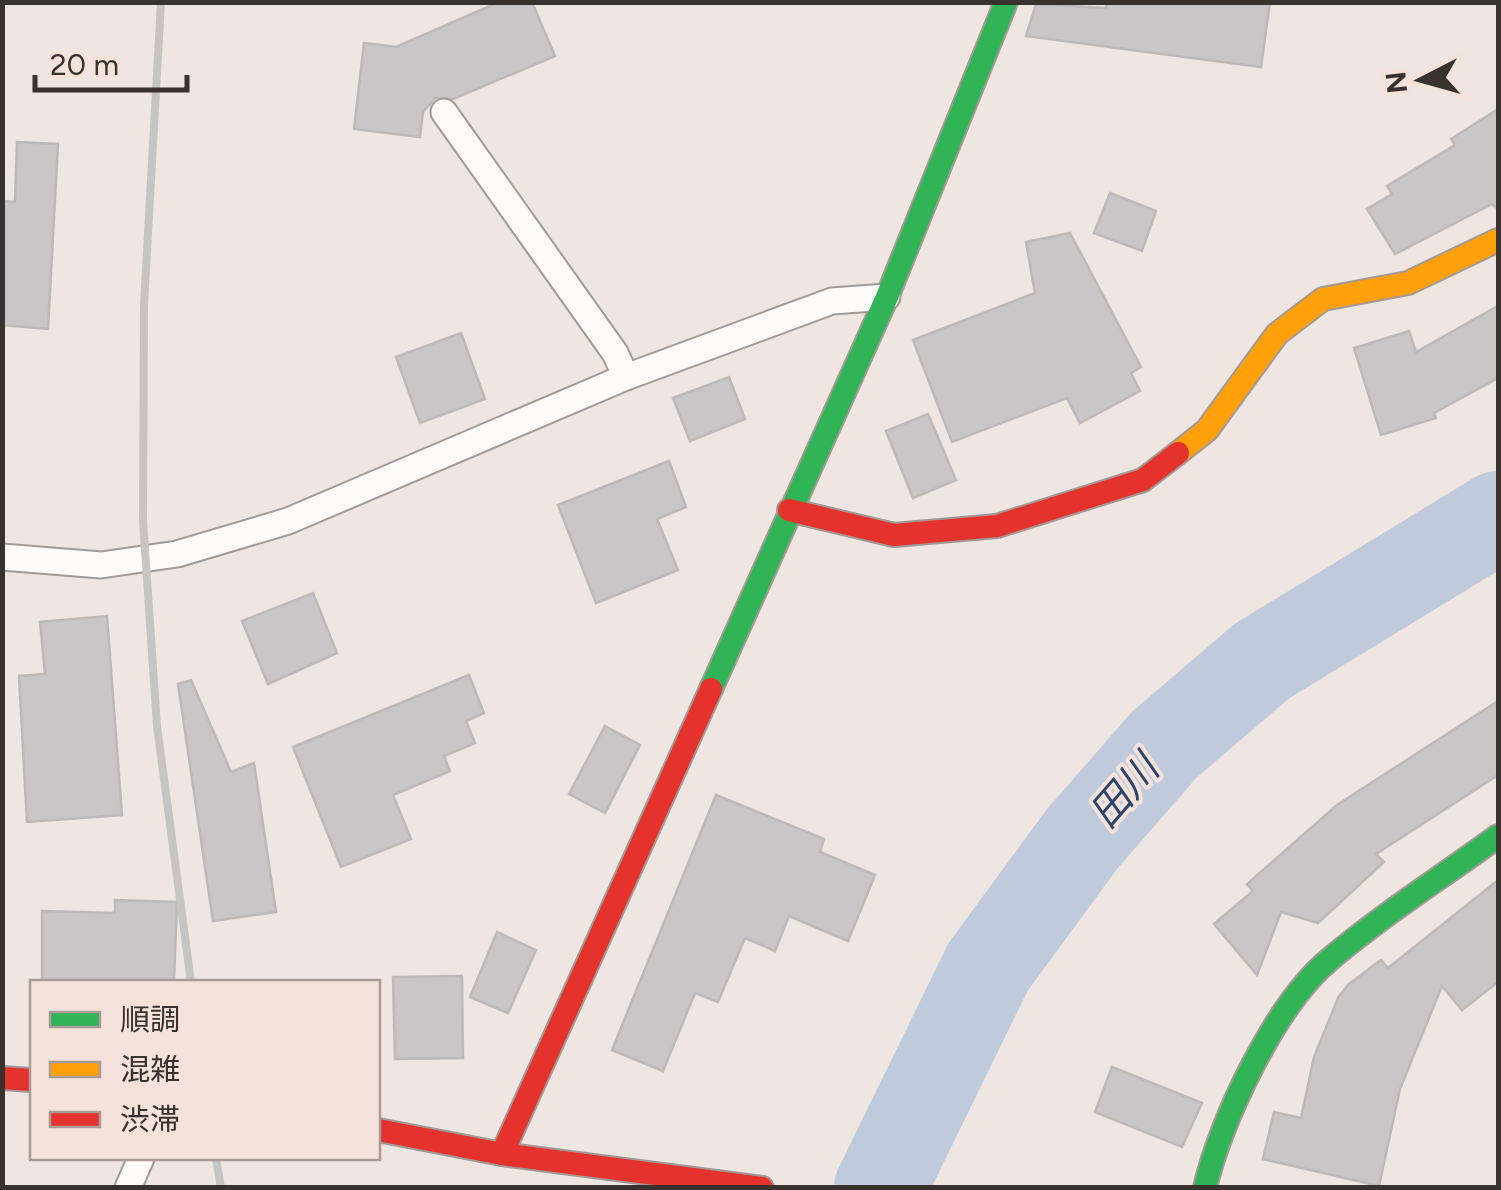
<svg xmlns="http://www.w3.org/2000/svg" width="1501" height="1190" font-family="Figtree,'Noto Sans JP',sans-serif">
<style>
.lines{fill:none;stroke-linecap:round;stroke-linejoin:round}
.river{stroke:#bfcadd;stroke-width:92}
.building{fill:#cac5c6;stroke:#beb8b9;stroke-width:2.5}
.lane-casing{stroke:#a19a97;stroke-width:29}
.fast-casing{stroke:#a19a97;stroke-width:26}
.slow-casing{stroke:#a19a97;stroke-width:26}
.jam-casing{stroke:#a19a97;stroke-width:26}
.lane{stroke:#fdfbfa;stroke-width:25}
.fast{stroke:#30b455;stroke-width:22}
.slow{stroke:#ff9f0a;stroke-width:22}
.jam{stroke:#e5322d;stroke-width:22}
.rail{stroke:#c7c5c4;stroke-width:8}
.labels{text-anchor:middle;stroke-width:8;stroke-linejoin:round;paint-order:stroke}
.water-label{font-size:40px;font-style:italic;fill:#2b456d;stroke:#f5e2db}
</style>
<rect width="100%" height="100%" fill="#efe5e1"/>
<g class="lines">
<polyline class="river" points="880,1188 988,967 1082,839 1164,745 1262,661 1498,517"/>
</g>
<g class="building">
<polygon points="499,2 532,2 555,56 453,99 435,98 423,112 420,137 354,129 364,43 396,47"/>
<polygon points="1106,2 1270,2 1261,67 1026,36 1036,4 1106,8"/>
<polygon points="1498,109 1498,209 1492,204 1395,254 1367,209 1392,194 1387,186 1455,145 1451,139"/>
<polygon points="17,142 58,144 48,329 2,325 2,201 15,202"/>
<polygon points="1110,193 1156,211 1142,251 1094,233"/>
<polygon points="1070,233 1141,367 1131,373 1140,391 1080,423 1067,398 952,442 913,340 1035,293 1026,242"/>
<polygon points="1498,306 1498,378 1434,413 1436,418 1381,435 1354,348 1409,331 1416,352"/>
<polygon points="461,333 485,399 420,423 396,357"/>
<polygon points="729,377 745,419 690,441 673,398"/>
<polygon points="928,414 956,480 913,498 886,431"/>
<polygon points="669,461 686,507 657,519 678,570 596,603 558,505"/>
<polygon points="313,593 337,653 268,684 242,621"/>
<polygon points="107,616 122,815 27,822 19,676 45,674 40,622"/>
<polygon points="469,675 484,713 466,721 475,743 444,756 450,771 393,795 411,839 341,867 293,747"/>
<polygon points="191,680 231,772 254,763 276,912 213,921 178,684"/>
<polygon points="1498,701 1498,775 1376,854 1384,862 1318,923 1281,912 1257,975 1214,924 1253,891 1247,884 1337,805"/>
<polygon points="605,726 640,745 605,813 569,794"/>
<polygon points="716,795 824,839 820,852 875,875 848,941 789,916 775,951 745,938 718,1002 695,993 663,1071 612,1050"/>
<polygon points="1498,880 1498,982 1462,1010 1442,986 1400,1089 1379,1186 1263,1159 1274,1112 1301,1118 1314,1057 1338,998 1348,985 1381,960 1388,968"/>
<polygon points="115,900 177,902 174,982 42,982 42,911 115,913"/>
<polygon points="497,932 536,950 508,1013 470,997"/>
<polygon points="462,976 463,1058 395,1059 393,977"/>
<polygon points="1112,1067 1202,1103 1182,1147 1095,1112"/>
</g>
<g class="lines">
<g class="lane-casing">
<g id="lane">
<polyline points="444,112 615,353 626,377"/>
<polyline points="2,557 101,565 177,554 288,521 626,377 832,301 887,297"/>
<polyline points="128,1188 141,1158"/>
</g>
</g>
<g class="fast-casing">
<g id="fast">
<polyline points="711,689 887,297 1006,2"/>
<path d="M1205,1188C1220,1121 1276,1004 1329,960C1382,915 1442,877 1498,836"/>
</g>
</g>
<g class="slow-casing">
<polyline id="slow" points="1178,453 1207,430 1277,334 1323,299 1408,283 1498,240"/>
</g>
<g class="jam-casing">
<g id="jam">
<polyline points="789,510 894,535 997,526 1143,480 1178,453"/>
<polyline points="2,1078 32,1080"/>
<polyline points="378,1130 502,1154 762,1188"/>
<polyline points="502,1154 711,689"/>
</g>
</g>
<use href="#lane" class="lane"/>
<use href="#fast" class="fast"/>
<use href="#slow" class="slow"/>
<use href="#jam" class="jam"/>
<g class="rail">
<polyline points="161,2 144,305 143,521 157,726 191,982"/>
<polyline points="216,1158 221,1188"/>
</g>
</g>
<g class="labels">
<g class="water-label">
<text transform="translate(1124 791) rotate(-49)" y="14">田川</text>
</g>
</g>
<rect width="1501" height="1190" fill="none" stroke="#38312e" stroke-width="10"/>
<rect x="30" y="980" width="350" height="180" fill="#f5e2db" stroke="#a99b96" stroke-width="2.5"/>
<rect x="50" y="1012" width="50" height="15" fill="#30b455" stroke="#a99b96" stroke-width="2.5"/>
<text x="120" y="1030" font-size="30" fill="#38312e">順調</text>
<rect x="50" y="1062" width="50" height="15" fill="#ff9f0a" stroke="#a99b96" stroke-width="2.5"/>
<text x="120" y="1080" font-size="30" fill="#38312e">混雑</text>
<rect x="50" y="1112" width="50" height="15" fill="#e5322d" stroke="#a99b96" stroke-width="2.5"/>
<text x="120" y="1130" font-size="30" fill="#38312e">渋滞</text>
<g transform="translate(1421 80) rotate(264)" stroke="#f5e2db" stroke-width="8" paint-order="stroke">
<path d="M0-8L18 38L0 25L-18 38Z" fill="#38312e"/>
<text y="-15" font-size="28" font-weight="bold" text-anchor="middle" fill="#38312e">N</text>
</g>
<path d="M35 75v15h152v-15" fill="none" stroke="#38312e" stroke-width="5"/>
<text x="50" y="75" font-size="30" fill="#38312e" stroke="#f5e2db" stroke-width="8" paint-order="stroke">20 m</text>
</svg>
